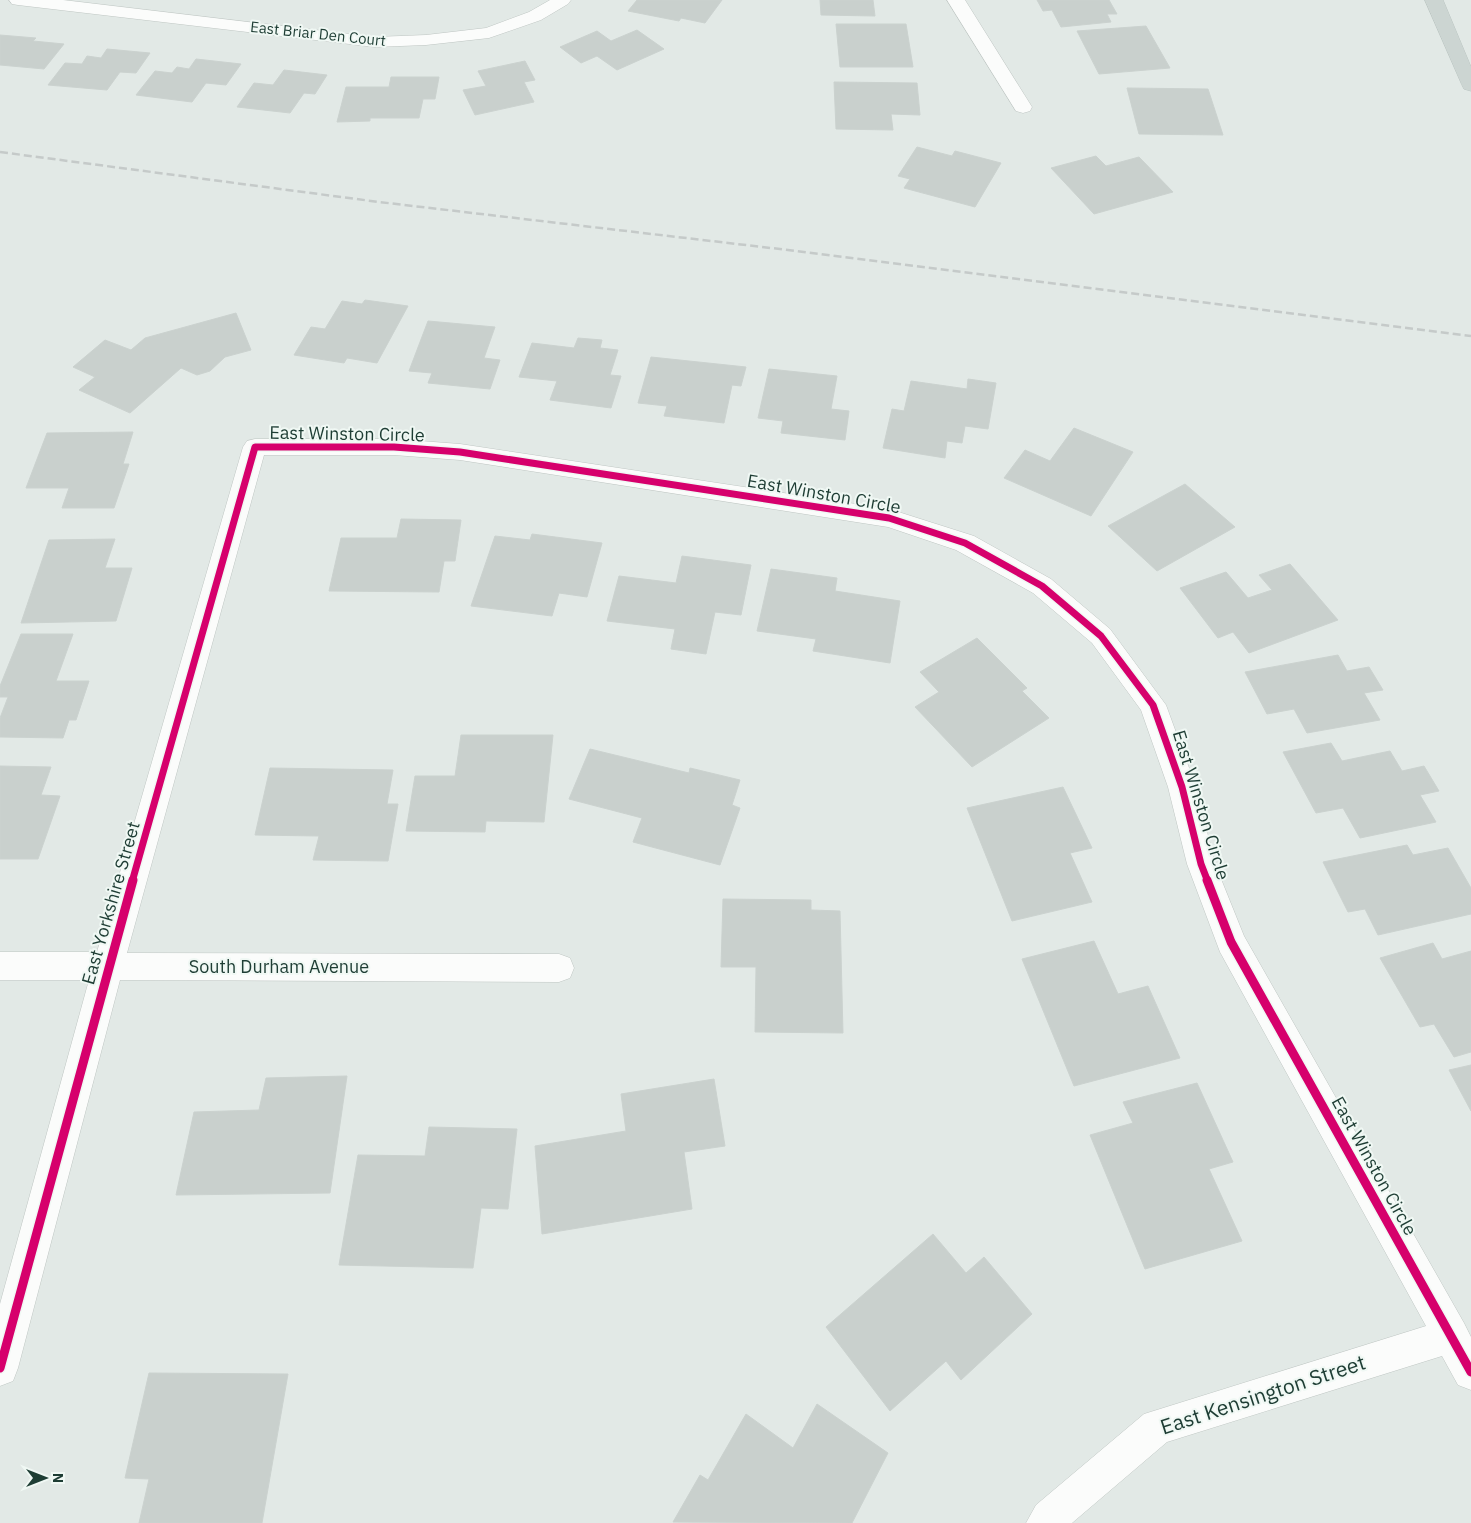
<svg xmlns="http://www.w3.org/2000/svg" width="1471" height="1523" font-family="'IBM Plex Sans',sans-serif">
<style>
.building{fill:#c9d0cd;stroke:#cbd2cf}
.lines{fill:none;stroke-linecap:round;stroke-linejoin:round}
.minor-casing{stroke:#bfc6c3;stroke-width:1}
.major-casing{stroke:#bbc5c2;stroke-width:1}
.minor{fill:#fbfcfb;fill-rule:evenodd}
.major{fill:#ccd5d2;fill-rule:evenodd}
.rail{stroke:#c5cac9;stroke-width:2.5;stroke-dasharray:8 4;stroke-linecap:butt}
.cycleway-far1-casing{stroke:#f0f8f4;stroke-width:10}
.cycleway-casing{stroke:#f0f8f4;stroke-width:12}
.cycleway-far1{stroke:#d6006c;stroke-width:7}
.cycleway{stroke:#d6006c;stroke-width:9}
.labels{text-anchor:middle;stroke-width:4;stroke-linejoin:round;paint-order:stroke}
.far-street-label{font-size:15px;fill:#1e3d34;stroke:#f0f8f4}
.street-label{font-size:18px;fill:#1e3d34;stroke:#f0f8f4}
.near-street-label{font-size:21px;fill:#1e3d34;stroke:#f0f8f4}
</style>
<rect width="100%" height="100%" fill="#e2e9e6"/>
<g class="building">
<polygon points="637,0 722,0 705,23 681,18 679,21 628,11"/>
<polygon points="820,0 873,0 875,16 821,15"/>
<polygon points="1037,0 1109,0 1117,14 1107,14 1111,22 1061,27 1052,10 1043,11"/>
<polygon points="836,24 906,24 913,67 840,67"/>
<polygon points="1146,26 1170,68 1099,74 1077,31"/>
<polygon points="637,30 664,49 617,70 597,56 581,63 560,47 597,31 611,41"/>
<polygon points="0,35 36,38 33,41 64,44 44,69 0,65"/>
<polygon points="107,49 150,53 136,73 120,72 107,90 48,85 65,63 82,64 87,56 101,58"/>
<polygon points="196,59 241,64 226,85 206,83 192,102 136,95 155,71 172,73 177,67 189,69"/>
<polygon points="525,61 535,80 524,82 534,102 475,115 463,90 486,86 478,71"/>
<polygon points="284,70 327,75 315,94 304,93 290,113 237,107 254,83 273,85"/>
<polygon points="391,77 439,77 435,99 423,99 419,118 370,118 370,121 337,122 346,87 389,87"/>
<polygon points="834,82 917,83 920,115 891,114 893,130 836,129"/>
<polygon points="1127,88 1208,89 1223,135 1139,134"/>
<polygon points="917,147 952,156 955,151 1001,163 975,207 904,188 910,179 898,176"/>
<polygon points="1096,156 1106,166 1139,157 1173,192 1094,214 1051,168"/>
<polygon points="365,300 408,306 377,363 347,358 344,363 294,355 311,327 325,329 342,301 362,304"/>
<polygon points="236,313 251,350 225,357 210,371 197,375 181,368 130,413 79,390 95,377 73,367 105,340 131,350 145,338"/>
<polygon points="428,321 495,327 484,358 500,360 490,389 428,383 432,373 409,371"/>
<polygon points="578,338 602,340 600,348 618,350 610,375 621,376 611,408 550,400 557,381 519,377 532,343 574,348"/>
<polygon points="651,357 746,367 741,386 732,385 724,423 664,416 667,406 638,403"/>
<polygon points="769,369 837,376 831,409 849,411 845,440 781,433 783,421 758,418"/>
<polygon points="968,379 996,383 988,429 965,426 962,443 947,441 945,458 883,448 892,409 904,411 911,381 967,389"/>
<polygon points="1074,428 1133,452 1091,516 1004,478 1025,450 1050,461"/>
<polygon points="133,432 123,464 129,464 114,508 62,508 69,488 26,488 47,433"/>
<polygon points="1185,484 1235,527 1157,571 1108,526"/>
<polygon points="401,519 461,520 455,561 444,561 439,592 329,591 341,538 397,538"/>
<polygon points="532,534 602,543 587,597 559,593 552,616 471,606 495,536 530,540"/>
<polygon points="115,539 105,568 132,568 116,621 21,623 49,540"/>
<polygon points="682,556 751,565 741,615 715,612 706,654 671,649 675,629 607,621 619,576 676,583"/>
<polygon points="1290,564 1338,620 1249,653 1233,632 1218,638 1180,588 1226,572 1248,598 1272,590 1259,575"/>
<polygon points="771,569 837,578 835,591 900,601 890,663 813,651 816,639 757,631"/>
<polygon points="21,634 73,634 56,681 89,681 76,720 69,720 63,738 0,737 0,718 8,697 0,697 0,686"/>
<polygon points="977,638 1027,688 1022,691 1049,718 972,767 915,707 939,692 920,672"/>
<polygon points="1338,655 1347,671 1369,667 1383,690 1364,693 1380,720 1307,733 1294,709 1267,714 1245,672"/>
<polygon points="461,735 553,735 544,822 486,821 485,832 406,831 415,776 455,776"/>
<polygon points="1331,743 1342,761 1390,751 1402,771 1424,766 1439,791 1420,795 1436,822 1360,838 1343,808 1316,813 1283,752"/>
<polygon points="590,749 689,773 690,768 740,780 732,805 740,808 720,865 633,842 642,818 569,799"/>
<polygon points="0,766 51,767 41,795 60,796 38,859 0,859"/>
<polygon points="270,768 393,770 387,804 398,804 388,861 313,860 319,836 255,835"/>
<polygon points="1063,787 1092,848 1070,853 1092,902 1012,921 967,808"/>
<polygon points="1407,845 1413,855 1448,848 1471,888 1471,914 1378,935 1365,909 1348,912 1323,862"/>
<polygon points="723,899 811,900 811,910 840,911 843,1033 755,1032 756,967 721,967"/>
<polygon points="1094,941 1118,994 1148,986 1180,1058 1074,1086 1022,959"/>
<polygon points="1433,943 1442,959 1471,951 1471,1052 1454,1057 1434,1024 1420,1027 1380,958"/>
<polygon points="1471,1065 1471,1111 1449,1070"/>
<polygon points="347,1076 330,1193 176,1195 194,1112 259,1110 266,1078"/>
<polygon points="714,1079 725,1146 684,1152 692,1209 542,1234 535,1146 626,1131 621,1094"/>
<polygon points="1197,1083 1233,1162 1209,1169 1242,1241 1145,1269 1090,1135 1133,1123 1123,1102"/>
<polygon points="429,1127 517,1129 508,1209 481,1208 473,1268 339,1265 358,1155 425,1156"/>
<polygon points="933,1234 966,1273 984,1257 1032,1314 961,1380 946,1361 890,1411 826,1327"/>
<polygon points="149,1373 288,1374 262,1523 139,1523 149,1479 125,1478"/>
<polygon points="817,1404 888,1453 852,1523 673,1522 700,1475 708,1480 746,1414 793,1448"/>
</g>
<g class="lines">
<g class="minor-casing">
<g id="minor">
<polygon points="9,0 63,0 375,37 426,35 486,28 529,12 550,0 571,0 568,4 541,20 489,38 426,45 375,47 18,5 12,4"/>
<polygon points="947,0 965,0 1032,107 1030,111 1023,113 1016,111"/>
<polygon points="255,439 394,439 460,444 889,509 974,536 1051,579 1110,629 1166,705 1196,787 1215,864 1244,936 1464,1323 1471,1337 1471,1390 1458,1385 1442,1356 1167,1442 1072,1523 1026,1523 1036,1505 1144,1414 1426,1326 1220,952 1187,864 1168,787 1141,710 1092,643 1033,593 956,550 888,527 460,460 394,455 264,455 127,953 559,954 570,958 574,968 570,978 559,982 120,980 18,1368 13,1381 0,1386 0,1304 89,980 0,980 0,952 97,952 243,447 247,441"/>
</g>
</g>
<g class="major-casing">
<polygon id="major" points="1425,0 1443,0 1471,67 1471,91 1464,89 1462,85"/>
</g>
<use href="#minor" class="minor"/>
<use href="#major" class="major"/>
<polyline class="rail" points="0,152 379,202 788,250 1471,336"/>
<g class="cycleway-far1-casing">
<polyline id="cycleway-far1" points="132,882 255,447 394,447 460,452 889,518 965,543 1042,586 1101,636 1153,705 1182,787 1201,864 1208,882"/>
</g>
<g class="cycleway-casing">
<g id="cycleway">
<polyline points="1207,880 1231,942 1471,1372"/>
<polyline points="0,1368 133,880"/>
</g>
</g>
<use href="#cycleway-far1" class="cycleway-far1"/>
<use href="#cycleway" class="cycleway"/>
</g>
<g class="labels">
<g class="far-street-label">
<text transform="translate(318 34) rotate(6)" y="5">East Briar Den Court</text>
</g>
<g class="street-label">
<text transform="translate(347 434) rotate(1)" y="6">East Winston Circle</text>
<text transform="translate(824 494) rotate(10)" y="6">East Winston Circle</text>
<text transform="translate(1201 805) rotate(73)" y="6">East Winston Circle</text>
<text transform="translate(111 903) rotate(-74)" y="6">East Yorkshire Street</text>
<text x="279" y="973">South Durham Avenue</text>
<text transform="translate(1374 1166) rotate(61)" y="6">East Winston Circle</text>
</g>
<g class="near-street-label">
<text transform="translate(1263 1395) rotate(-18)" y="7">East Kensington Street</text>
</g>
</g>
<g transform="translate(45 1478) rotate(90)" stroke="#f0f8f4" stroke-width="4" paint-order="stroke">
<path d="M0-4L9 19L0 12L-9 19Z" fill="#1e3d34"/>
<text y="-8" font-size="14" font-weight="bold" text-anchor="middle" fill="#1e3d34">N</text>
</g>
</svg>
